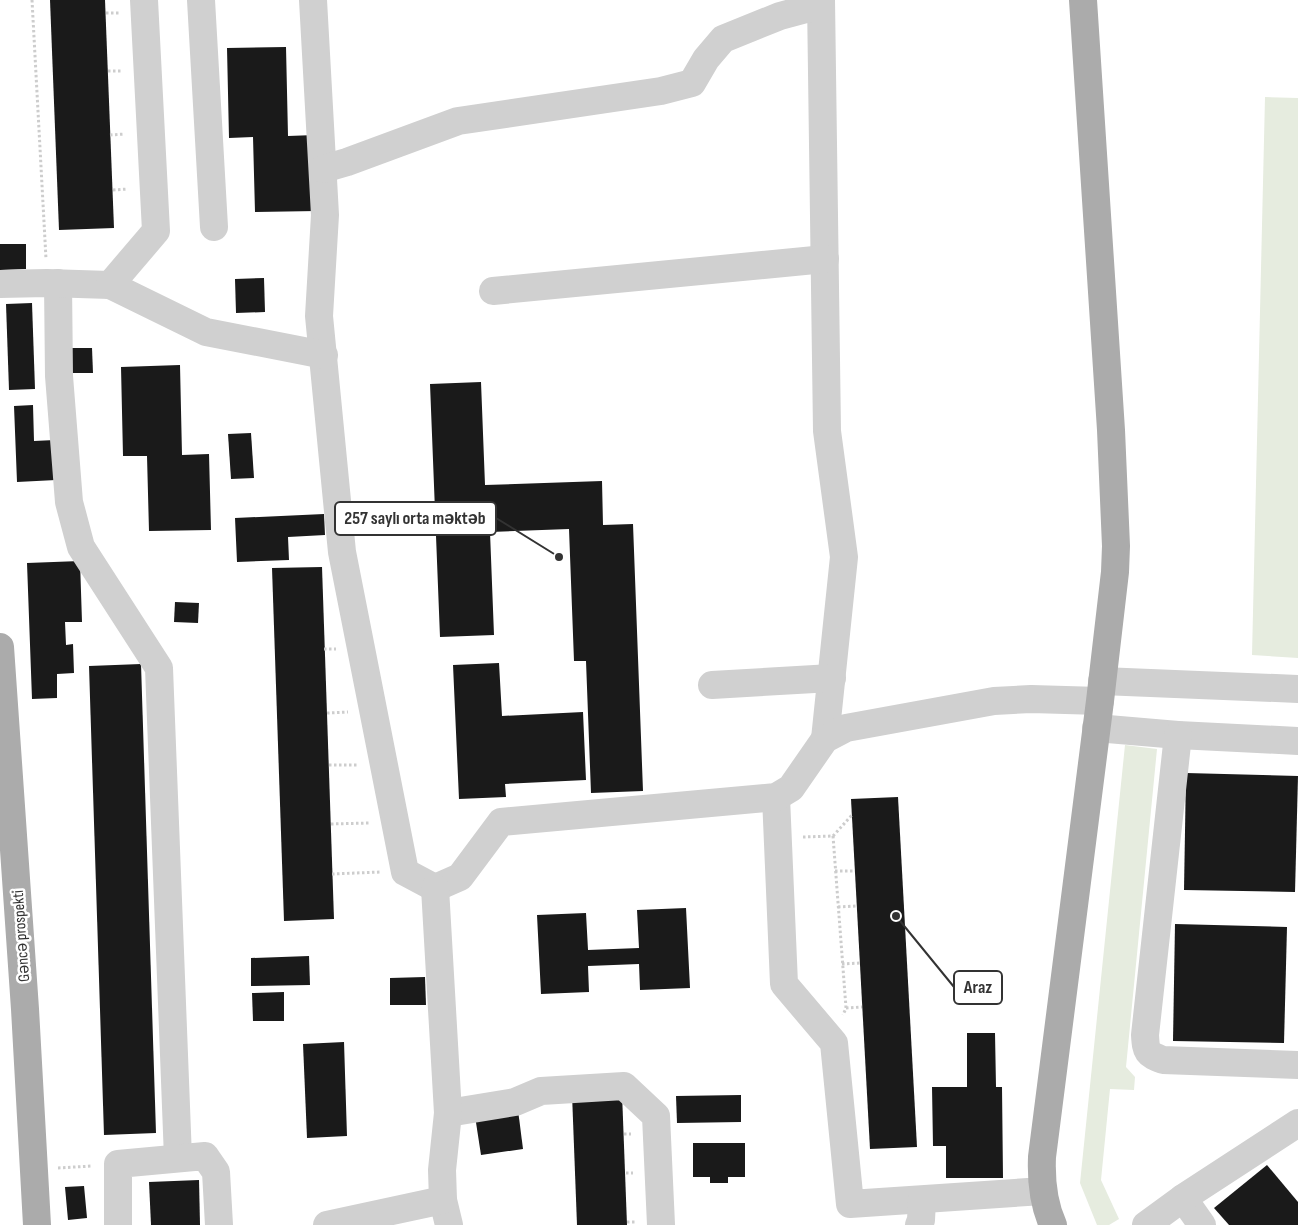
<svg xmlns="http://www.w3.org/2000/svg" width="1298" height="1225" font-family="'Sofia Sans Condensed',sans-serif">
<style>
.green{fill:#e6ecdf}
.building{fill:#1a1a1a}
.lines{fill:none;stroke-linecap:round;stroke-linejoin:round}
.path{stroke:#cdcdcd;stroke-width:3;stroke-dasharray:2.5 2.5;stroke-linecap:butt}
.minor{stroke:#d0d0d0;stroke-width:28}
.major{stroke:#ababab;stroke-width:28}
.labels{text-anchor:middle;stroke-width:5;stroke-linejoin:round;paint-order:stroke}
.street-label{font-size:16px;fill:#333;stroke:#fff}
.leader{fill:none;stroke:#333;stroke-width:2}
.callout-dot{fill:#333;stroke:#fff;stroke-width:2}
.callout{fill:#fff;stroke:#333;stroke-width:2}
.callout-label{font-size:18px;text-anchor:middle;font-weight:bold;fill:#333}
</style>
<rect width="100%" height="100%" fill="#fff"/>
<g class="green">
<polygon points="1265,97 1298,98 1298,658 1252,655"/>
<polygon points="1125,745 1157,749 1126,1067 1135,1077 1134,1090 1110,1089 1101,1180 1119,1219 1109,1225 1097,1225 1080,1183"/>
</g>
<g class="building">
<polygon points="50,0 105,0 114,228 59,230"/>
<polygon points="286,47 288,136 315,135 317,211 255,212 253,137 229,138 227,48"/>
<polygon points="0,244 26,244 26,269 0,270"/>
<polygon points="264,278 265,312 236,313 235,279"/>
<polygon points="32,303 35,389 9,390 6,304"/>
<polygon points="65,348 92,348 93,373 66,373"/>
<polygon points="180,365 182,455 209,454 211,530 149,531 147,456 123,456 121,367"/>
<polygon points="481,382 485,485 602,481 603,525 633,524 643,791 591,793 586,661 574,661 569,529 490,532 494,635 440,637 430,384"/>
<polygon points="33,405 34,441 55,440 56,480 17,482 14,406"/>
<polygon points="251,433 254,478 231,479 228,434"/>
<polygon points="324,514 325,535 288,537 289,560 237,562 235,518"/>
<polygon points="80,561 82,622 65,622 66,645 73,644 74,673 57,674 57,698 32,699 27,563"/>
<polygon points="322,567 334,919 284,921 272,568"/>
<polygon points="175,602 199,603 198,623 174,622"/>
<polygon points="499,663 502,716 583,712 586,780 505,784 506,797 459,799 453,665"/>
<polygon points="141,664 156,1133 104,1135 89,666"/>
<polygon points="1186,773 1298,776 1295,892 1184,890"/>
<polygon points="898,797 917,1147 870,1149 851,799"/>
<polygon points="686,908 690,988 640,990 639,964 588,966 589,992 541,994 537,915 586,913 588,950 639,948 637,910"/>
<polygon points="1175,924 1287,927 1284,1043 1173,1041"/>
<polygon points="309,956 310,985 251,986 251,958"/>
<polygon points="425,977 426,1005 390,1005 390,978"/>
<polygon points="284,992 284,1021 253,1021 252,993"/>
<polygon points="967,1033 995,1033 996,1087 1002,1087 1003,1178 946,1178 946,1146 933,1146 932,1087 967,1087"/>
<polygon points="344,1042 347,1136 307,1138 303,1044"/>
<polygon points="622,1093 627,1225 577,1225 572,1094"/>
<polygon points="741,1095 741,1122 677,1123 676,1096"/>
<polygon points="518,1110 523,1149 481,1155 475,1116"/>
<polygon points="693,1143 745,1143 745,1177 728,1177 728,1183 710,1183 710,1177 693,1177"/>
<polygon points="1267,1165 1298,1202 1298,1225 1229,1225 1214,1208"/>
<polygon points="199,1180 200,1225 151,1225 149,1182"/>
<polygon points="84,1186 87,1218 68,1220 65,1187"/>
</g>
<g class="lines">
<g class="path">
<polyline points="32,0 46,259"/>
<polyline points="106,13 119,13"/>
<polyline points="108,71 122,71"/>
<polyline points="110,135 125,134"/>
<polyline points="113,190 128,189"/>
<polyline points="324,649 336,649"/>
<polyline points="327,713 348,712"/>
<polyline points="329,765 358,765"/>
<polyline points="331,824 370,823"/>
<polyline points="833,836 852,815"/>
<polyline points="803,837 833,836 846,1008 843,1015"/>
<polyline points="835,871 855,871"/>
<polyline points="332,874 380,872"/>
<polyline points="838,907 857,906"/>
<polyline points="842,964 860,963"/>
<polyline points="846,1008 862,1007"/>
<polyline points="624,1134 631,1134"/>
<polyline points="58,1168 92,1166"/>
<polyline points="626,1173 633,1173"/>
<polyline points="627,1222 635,1222"/>
</g>
<g class="minor">
<polyline points="201,0 214,227"/>
<polyline points="313,0 325,215 319,316 342,552 405,872 435,888"/>
<polyline points="821,0 827,431 844,557 825,739"/>
<polyline points="323,169 347,162 458,121 661,91 692,83 706,59 723,39 780,16 821,5"/>
<polyline points="58,283 59,376 69,502 81,547 159,668 178,1158"/>
<polyline points="0,284 47,283 110,285 206,332 324,355"/>
<polyline points="110,285 156,231 144,0"/>
<polyline points="493,291 825,259"/>
<polyline points="1102,681 1298,689"/>
<polyline points="712,685 832,678"/>
<polyline points="1096,728 1178,735 1298,741"/>
<path d="M1178,735L1145,1035C1146,1052 1147,1054 1163,1060L1298,1065"/>
<polyline points="776,797 784,984 834,1043 850,1204 1043,1191"/>
<polyline points="435,888 460,877 501,822 776,797 791,788 825,739 846,728 994,701 1031,699 1100,701"/>
<polyline points="448,1113 515,1102 541,1091 624,1086 656,1116 661,1225"/>
<polyline points="1183,1198 1202,1225"/>
<polyline points="443,1200 449,1225"/>
<polyline points="118,1225 118,1164 205,1156 216,1172 219,1225"/>
<polyline points="327,1225 443,1200 442,1170 448,1113 435,888"/>
<polyline points="919,1225 921,1220 922,1200"/>
<polyline points="1146,1225 1183,1198 1298,1123"/>
</g>
<g class="major">
<polyline points="0,647 25,1009 37,1225"/>
<path d="M1053,1225C1043,1203 1041,1181 1042,1157L1100,701L1115,572L1116,546L1111,430L1083,0"/>
</g>
</g>
<g class="labels">
<g class="street-label">
<text transform="translate(20 936) rotate(-94)" y="6">Gəncə prospekti</text>
</g>
</g>
<path class="leader" d="M559 557L496 518M896 916L954 987"/>
<g class="callout-dot">
<circle cx="559" cy="557" r="5"/>
<circle cx="896" cy="916" r="5"/>
</g>
<g class="callout">
<rect x="335" y="502" width="161" height="33" rx="5"/>
<rect x="954" y="971" width="48" height="33" rx="5"/>
</g>
<g class="callout-label">
<text x="415" y="524">257 saylı orta məktəb</text>
<text x="978" y="993">Araz</text>
</g>
</svg>
